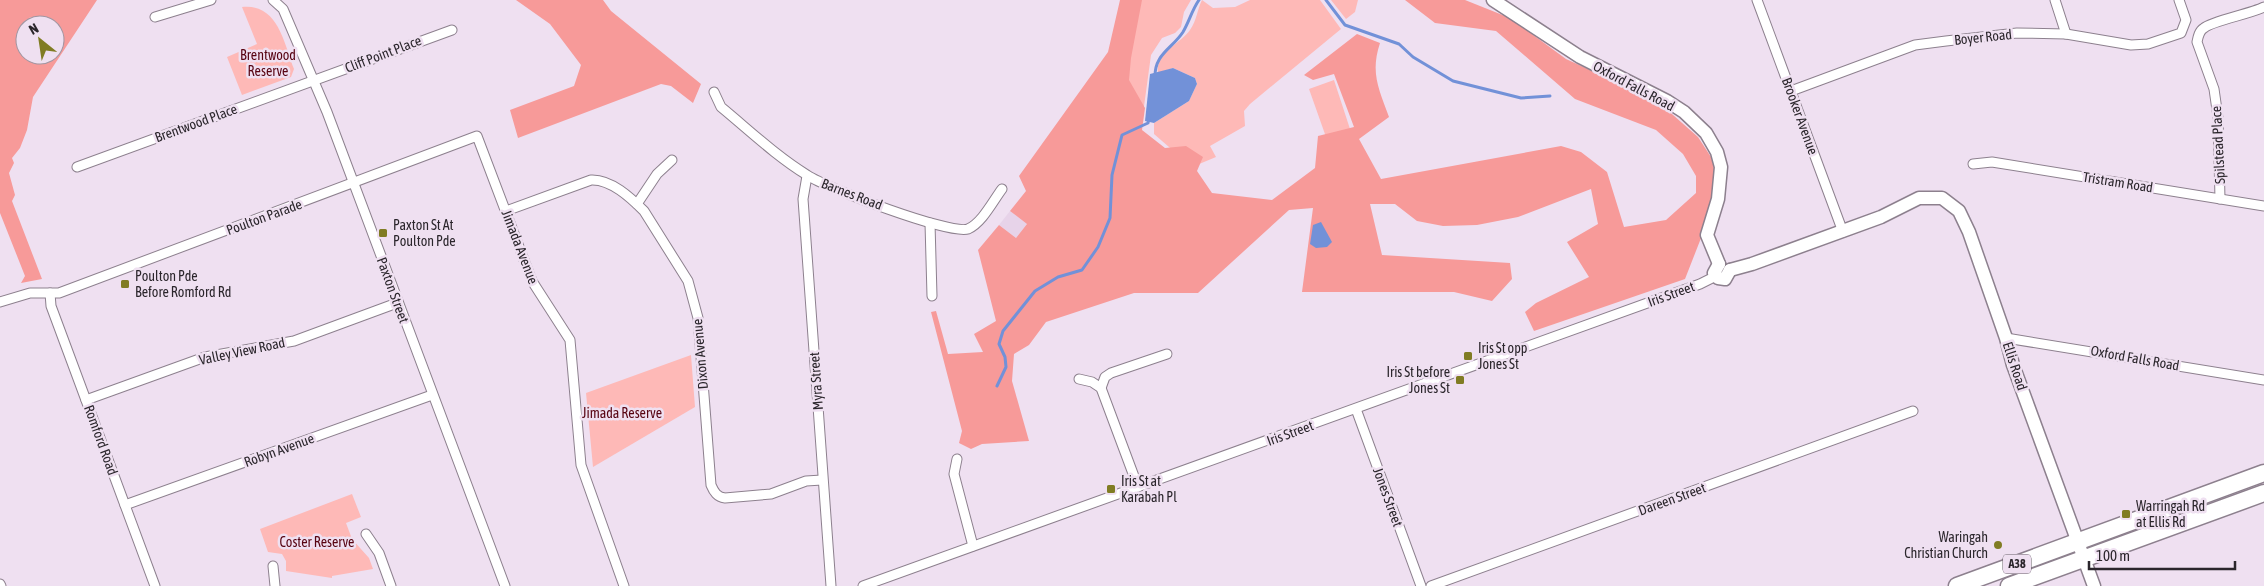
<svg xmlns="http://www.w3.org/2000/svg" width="2264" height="586" font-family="'Asap Condensed',sans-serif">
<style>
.built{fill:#e7d3e9}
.green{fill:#feb9b7}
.forest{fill:#f79a99;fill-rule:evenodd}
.water{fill:#7291d8}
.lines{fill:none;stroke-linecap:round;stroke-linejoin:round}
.stream{stroke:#7291d8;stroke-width:3}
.street-casing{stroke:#8d808e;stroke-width:11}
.secondary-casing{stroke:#8d808e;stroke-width:15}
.highway-casing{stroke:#8d808e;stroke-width:19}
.street{stroke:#fff;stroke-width:9}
.secondary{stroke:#fff;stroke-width:12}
.highway{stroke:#fff;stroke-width:16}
.poi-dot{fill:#807c23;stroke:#efe0f1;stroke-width:2}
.labels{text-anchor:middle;stroke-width:5;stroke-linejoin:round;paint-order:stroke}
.shield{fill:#efe0f1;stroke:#665e67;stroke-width:1}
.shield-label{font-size:12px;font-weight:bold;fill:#2b262c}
.street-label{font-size:14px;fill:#2b262c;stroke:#efe0f1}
.park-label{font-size:14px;fill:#570412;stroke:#efe0f1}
.poi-label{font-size:14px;fill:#2b262c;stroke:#efe0f1;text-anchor:start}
</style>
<rect width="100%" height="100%" fill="#efe0f1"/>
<polygon class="built" points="1010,211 1027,224 1016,238 999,225"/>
<g class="green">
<polygon points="1136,0 1191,0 1184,12 1181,27 1175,33 1162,38 1151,55 1142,121 1138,124 1126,66"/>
<path d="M1202,0L1213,8L1235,7L1250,0H1320L1341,29L1250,104L1244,111L1245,126L1210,146L1216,157L1192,167L1154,134V123L1189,101L1197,84L1195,78L1173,68L1158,73C1155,53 1181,43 1190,30C1197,20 1197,10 1202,0Z"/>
<polygon points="1331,0 1358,0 1355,12 1346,19"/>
<path d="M242,7C278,3 284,43 294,69L291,77L242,95L227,57L257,44Z"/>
<polygon points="1334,80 1350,129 1326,137 1309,89"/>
<polygon points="691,355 695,407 593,467 586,393"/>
<polygon points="352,494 361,517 346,523 352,539 369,558 373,569 332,576 332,578 286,571 286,561 282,554 268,552 260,529"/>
</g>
<g class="forest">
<path d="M0,0H97L33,97L27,130L20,148L12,158L14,163L9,173L15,195L12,201L42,279L21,283L25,276L0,213ZM25,25H55V55H25Z"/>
<polygon points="516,0 603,0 611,11 701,84 693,103 671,86 661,84 518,138 510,110 574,86 581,65 550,24"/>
<path d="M1120,0H1142L1131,58L1129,80L1145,108L1142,130L1165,148L1186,146L1203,157L1197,171L1212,193L1272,200L1315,168L1318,136L1354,127L1334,74L1313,80L1304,75L1357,34L1380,43C1370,73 1379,89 1389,117L1359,139L1381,179L1561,146L1581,152L1607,172L1624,227L1666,220L1696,193V176L1683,154L1656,130L1575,99L1496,31L1435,23L1405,0H1465L1510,18L1566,59L1656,100L1698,137L1711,157L1717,179L1703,233L1685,279L1534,331L1525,312L1536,303L1589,277L1567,242L1598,224L1591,189L1518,217L1477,225L1443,226L1417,221L1395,204H1370L1382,255L1510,263L1512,279L1492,301L1454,292H1302L1313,208L1289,210L1198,293H1134L1046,322L1029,345L1014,354L1012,381L1029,441L982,444L971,449L959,443L962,431L931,312L936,311L948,354L983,352L974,334L996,321L978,250L999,225L1016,238L1027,224L1010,211L1026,191L1019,176L1108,52Z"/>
</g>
<g class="water">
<polygon points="1173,68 1195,78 1197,84 1189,101 1154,123 1145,121 1150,74"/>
<polygon points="1321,222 1332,242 1327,247 1316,248 1310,244 1313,225"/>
</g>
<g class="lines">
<g class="stream">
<polyline points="1326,0 1345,25 1399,44 1413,57 1453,81 1521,98 1550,96"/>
<path d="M1155,78C1154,54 1172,49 1183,32C1189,22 1192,10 1199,0"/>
<polyline points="997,386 1006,367 1005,357 999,344 1003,331 1035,291 1058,277 1082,270 1098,247 1110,218 1112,175 1122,135 1148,123 1149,118"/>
</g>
<g class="street-casing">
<g id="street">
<polyline points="273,0 283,9 327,112 505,586"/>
<polyline points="1757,0 1843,232"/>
<polyline points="2055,0 2066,34"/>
<polyline points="155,17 211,0"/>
<polyline points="1791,91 1915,45 1946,41 2017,33 2066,34 2131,45 2148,44 2181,33 2186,20 2179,0"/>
<path d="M714,92L721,107C749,130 776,156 807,175C826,188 950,235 968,229C982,223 993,201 1002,189"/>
<polyline points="1973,164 1992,162 2264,206"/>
<polyline points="77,167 452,30"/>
<polyline points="807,176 803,199 831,586"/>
<path d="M2220,199L2218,117L2214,89L2197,42C2198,37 2199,31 2204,28C2212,21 2250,14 2264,7"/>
<polyline points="637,204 657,174 672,160"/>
<path d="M506,211L591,180C611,179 631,198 644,211L688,281L698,318L711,485C714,492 717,497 725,498L771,494L806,481L822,480"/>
<polyline points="930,223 932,296"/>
<polyline points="50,293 51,306 155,586"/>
<polyline points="0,302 30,293 59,293 477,136 532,281 570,340 581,465 624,586"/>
<polyline points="2006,338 2264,380"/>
<polyline points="1079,379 1092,382 1101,388 1138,487"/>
<polyline points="1101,388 1105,377 1111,373 1167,354"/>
<polyline points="86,400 205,357 294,341 397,303"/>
<polyline points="1356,409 1421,586"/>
<polyline points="957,459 954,474 973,546"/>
<polyline points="125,505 432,395"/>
<polyline points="366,534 379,553 391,586"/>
<polyline points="273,566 275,586"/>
<polyline points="0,584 1,586"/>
<polyline points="863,586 1700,284 1716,276"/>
<polyline points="1431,586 1913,411"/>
</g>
</g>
<g class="secondary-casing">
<g id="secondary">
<polyline points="1493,0 1580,57 1667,101 1684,112 1706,133 1717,152 1721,167 1718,199 1707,235 1719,264"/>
<polyline points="1719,264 1714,273 1718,278 1725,279 1730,270"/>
<polyline points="1730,270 1752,264 1881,217 1919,198 1942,198 1959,211 1969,232 2006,338 2013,365 2094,586"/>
</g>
</g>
<g class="highway-casing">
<g id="highway">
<polyline points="1957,586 2264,473"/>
<polyline points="2009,586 2264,493"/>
</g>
</g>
<use href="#street" class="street"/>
<use href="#secondary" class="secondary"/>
<use href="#highway" class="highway"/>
</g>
<g class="poi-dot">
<rect x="378" y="228" width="10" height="10" rx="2.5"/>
<rect x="120" y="279" width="10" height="10" rx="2.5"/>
<rect x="1463" y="351" width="10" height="10" rx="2.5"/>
<rect x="1455" y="375" width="10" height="10" rx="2.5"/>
<rect x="1106" y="484" width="10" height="10" rx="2.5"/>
<rect x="2121" y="509" width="10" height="10" rx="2.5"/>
<circle cx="1998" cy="545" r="5"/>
</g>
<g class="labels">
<rect class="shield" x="2003" y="554.5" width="28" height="19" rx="4"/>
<g class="shield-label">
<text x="2017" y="568">A38</text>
</g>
<g class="street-label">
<text transform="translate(1983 37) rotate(-6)" y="5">Boyer Road</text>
<text transform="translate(383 54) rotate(-21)" y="5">Cliff Point Place</text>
<text transform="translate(1634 86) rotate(28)" y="5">Oxford Falls Road</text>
<text transform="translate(1800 116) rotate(70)" y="5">Brooker Avenue</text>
<text transform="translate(196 123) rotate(-20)" y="5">Brentwood Place</text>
<text transform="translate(2218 145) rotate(-93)" y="5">Spilstead Place</text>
<text transform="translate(2118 182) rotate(9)" y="5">Tristram Road</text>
<text transform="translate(852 194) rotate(21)" y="5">Barnes Road</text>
<text transform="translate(264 217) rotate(-20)" y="5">Poulton Parade</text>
<text transform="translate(520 247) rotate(69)" y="5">Jimada Avenue</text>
<text transform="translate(393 290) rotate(70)" y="5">Paxton Street</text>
<text transform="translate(1671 294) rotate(-20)" y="5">Iris Street</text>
<text transform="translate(242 351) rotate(-12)" y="5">Valley View Road</text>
<text transform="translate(700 354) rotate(-95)" y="5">Dixon Avenue</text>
<text transform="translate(2135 358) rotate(10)" y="5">Oxford Falls Road</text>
<text transform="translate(2015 366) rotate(72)" y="5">Ellis Road</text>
<text transform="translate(816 381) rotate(-94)" y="5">Myra Street</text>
<text transform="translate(1290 433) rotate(-20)" y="5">Iris Street</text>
<text transform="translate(101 440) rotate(70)" y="5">Romford Road</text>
<text transform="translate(279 450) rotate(-20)" y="5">Robyn Avenue</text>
<text transform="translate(1388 497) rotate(70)" y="5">Jones Street</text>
<text transform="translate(1672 499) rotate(-20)" y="5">Dareen Street</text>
</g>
<g class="park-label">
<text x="268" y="60">Brentwood<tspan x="268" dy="16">Reserve</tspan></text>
<text x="622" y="418">Jimada Reserve</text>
<text x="317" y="547">Coster Reserve</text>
</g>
<g class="poi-label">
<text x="393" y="230">Paxton St At<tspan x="393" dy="16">Poulton Pde</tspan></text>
<text x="135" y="281">Poulton Pde<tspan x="135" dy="16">Before Romford Rd</tspan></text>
<text x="1478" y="353">Iris St opp<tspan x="1478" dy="16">Jones St</tspan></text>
<text x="1450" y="377" text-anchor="end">Iris St before<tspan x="1450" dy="16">Jones St</tspan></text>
<text x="1121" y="486">Iris St at<tspan x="1121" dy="16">Karabah Pl</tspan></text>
<text x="2136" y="511">Warringah Rd<tspan x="2136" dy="16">at Ellis Rd</tspan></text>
<text x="1988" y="542" text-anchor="end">Waringah<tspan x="1988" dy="16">Christian Church</tspan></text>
</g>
</g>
<g transform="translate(40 40) rotate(330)"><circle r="24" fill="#efe0f1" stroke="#a196a2"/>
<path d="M0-4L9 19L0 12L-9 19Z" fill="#807c23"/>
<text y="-8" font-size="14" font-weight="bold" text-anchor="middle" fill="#2b262c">N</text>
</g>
<path d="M2089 561v8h146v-8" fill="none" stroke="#2b262c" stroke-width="2.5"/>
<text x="2096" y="561" font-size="15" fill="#2b262c" stroke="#efe0f1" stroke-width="4" paint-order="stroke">100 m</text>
</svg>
